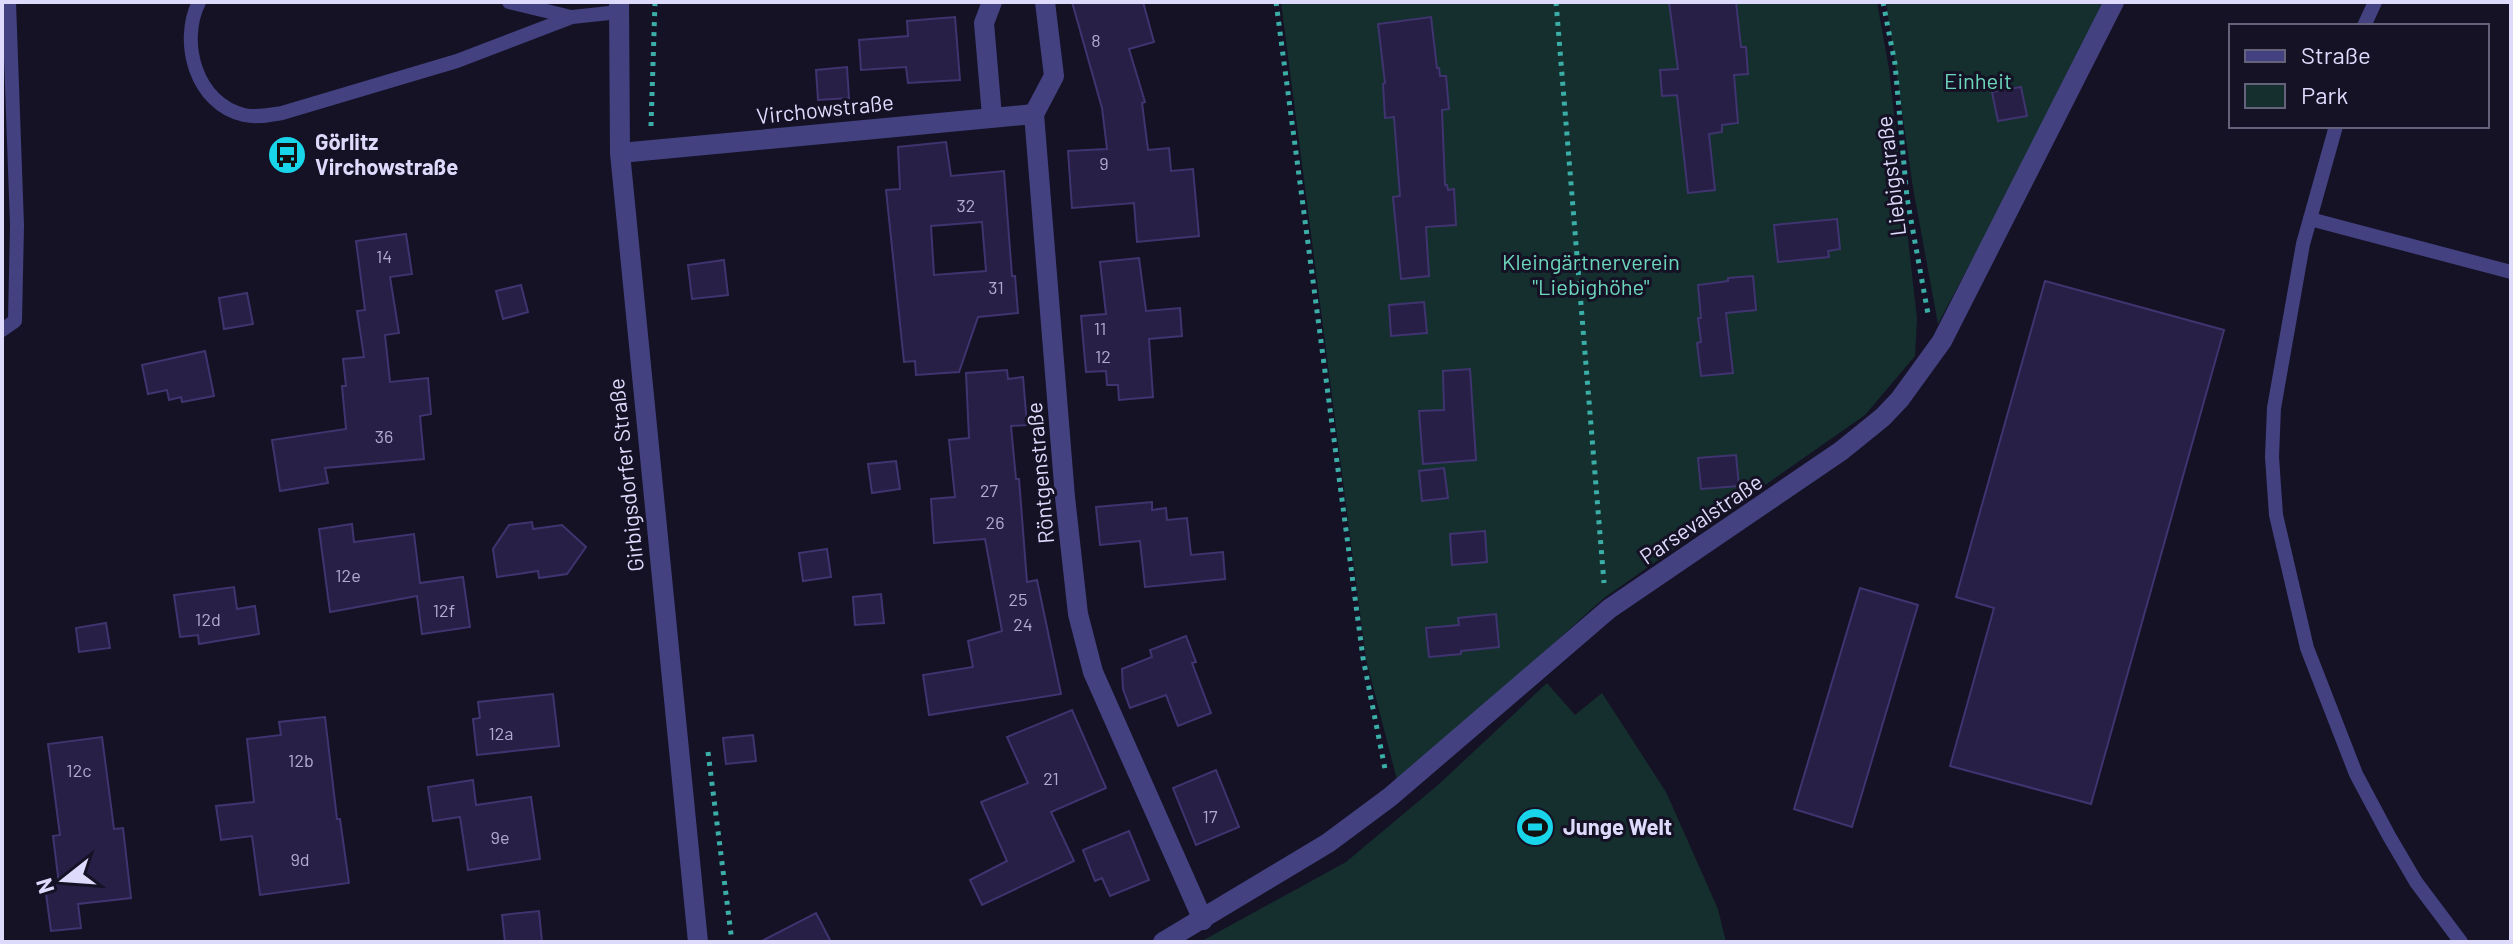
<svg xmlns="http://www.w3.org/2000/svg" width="2513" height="944" font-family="Barlow,sans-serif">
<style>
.green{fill:#152f2e}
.building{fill:#271f45;stroke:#3f346f;stroke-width:2;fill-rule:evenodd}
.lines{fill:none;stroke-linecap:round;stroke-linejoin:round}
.path{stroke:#3baea7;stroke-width:5;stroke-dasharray:4 6;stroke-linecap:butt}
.service{stroke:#434180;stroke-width:14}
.minor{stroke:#434180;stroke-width:20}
.tertiary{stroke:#434180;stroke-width:20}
.labels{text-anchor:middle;stroke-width:6;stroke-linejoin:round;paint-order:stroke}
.number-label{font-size:18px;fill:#b0abce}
.park-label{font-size:22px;fill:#6cd6bb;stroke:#151226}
.street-label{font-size:22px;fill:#dedafc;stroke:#151226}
.poi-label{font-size:22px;font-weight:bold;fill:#dedafc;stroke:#151226;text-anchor:start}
</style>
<rect width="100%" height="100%" fill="#151226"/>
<g class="green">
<polygon points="1281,2 1877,2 1889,69 1917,319 1915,356 1865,415 1604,598 1398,784 1366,659"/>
<polygon points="1886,2 2109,2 1938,324 1913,188"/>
<polygon points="1547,683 1575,715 1602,693 1666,792 1718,909 1726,942 1200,942 1346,862 1438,785"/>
</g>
<g class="building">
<polygon points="1072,2 1143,2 1154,42 1129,49 1145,102 1142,103 1148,150 1169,148 1171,171 1193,169 1199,236 1137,242 1134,203 1072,208 1068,151 1107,149 1102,108"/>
<polygon points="1669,2 1736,2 1741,47 1746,47 1748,74 1734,75 1738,123 1722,125 1722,132 1709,134 1715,190 1688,193 1677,95 1662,96 1660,70 1678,69"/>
<polygon points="955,17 960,80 908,83 906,67 861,70 859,40 908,36 907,21"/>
<polygon points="1431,17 1437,68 1439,68 1440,76 1446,76 1449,109 1442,110 1445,185 1447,185 1448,190 1454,189 1456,225 1426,227 1429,276 1401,279 1393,197 1400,196 1394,117 1385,118 1383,84 1385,83 1378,24"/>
<polygon points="847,67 849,98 818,100 816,70"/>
<polygon points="2021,87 2027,116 1998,121 1992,92"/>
<path d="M946,142L951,176L1004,171L1012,276H1015L1018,313L978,317L959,372L916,375L915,361L904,362L886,190L900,189L898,147ZM982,222L986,271L934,275L931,226Z"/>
<polygon points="1837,219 1840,249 1828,251 1829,257 1778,262 1774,225"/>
<polygon points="406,234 412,274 390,277 399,333 385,335 390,382 428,378 431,414 420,416 424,459 325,468 328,483 280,491 272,440 346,429 342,386 346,386 343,359 364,357 357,311 365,310 356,241"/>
<polygon points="1139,258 1146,311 1180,308 1182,336 1149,339 1153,397 1119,400 1118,385 1107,385 1106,371 1086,372 1081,316 1106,314 1100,262"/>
<polygon points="724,260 728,295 692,299 688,265"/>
<polygon points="1753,276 1756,310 1726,313 1733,373 1701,376 1697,343 1701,342 1698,318 1701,318 1698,285 1728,281 1728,278"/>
<polygon points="2045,281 2224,330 2091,804 1950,766 1994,608 1956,597"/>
<polygon points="521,285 528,312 503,319 496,291"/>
<polygon points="247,293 253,324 224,329 219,298"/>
<polygon points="1424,302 1427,333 1391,336 1389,305"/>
<polygon points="205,351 214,396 182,402 181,397 169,400 167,390 148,394 142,365"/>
<polygon points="1470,369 1476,460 1423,464 1419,411 1444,410 1443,371"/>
<polygon points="1007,370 1008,379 1023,377 1027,425 1011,426 1016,479 1019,479 1027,582 1037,580 1061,694 929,715 923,675 973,667 968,641 1002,631 985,539 934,543 931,499 955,497 949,440 969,438 966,373"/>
<polygon points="1736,455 1739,486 1701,489 1698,458"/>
<polygon points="896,461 900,489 872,493 868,464"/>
<polygon points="1444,468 1448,498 1422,501 1419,471"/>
<polygon points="1152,502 1152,510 1166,508 1167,520 1187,518 1191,555 1223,552 1225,579 1145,587 1140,541 1100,545 1096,507"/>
<polygon points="532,522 533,529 562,525 586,547 567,574 539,578 538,571 497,577 493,549 509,525"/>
<polygon points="352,524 354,542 414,534 420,583 463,577 470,627 422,634 417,596 330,612 319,529"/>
<polygon points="1485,531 1487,562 1452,565 1450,534"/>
<polygon points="827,549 831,577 803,581 799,553"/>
<polygon points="234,587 237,609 255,606 259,634 199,644 198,635 180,637 174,595"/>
<polygon points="1860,588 1918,605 1852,827 1794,809"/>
<polygon points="881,594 884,623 855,625 853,597"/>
<polygon points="1496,614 1499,647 1461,651 1461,654 1429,657 1426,628 1459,625 1458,618"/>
<polygon points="106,623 110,648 79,652 76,628"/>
<polygon points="1186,636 1196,662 1192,663 1211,713 1178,726 1166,695 1130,708 1123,689 1122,669 1152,657 1150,650"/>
<polygon points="553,694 559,746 477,755 473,719 480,718 478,702"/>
<polygon points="1072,710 1106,788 1051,812 1074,861 982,905 970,880 1007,861 981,802 1028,783 1007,737"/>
<polygon points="325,717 337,819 340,819 349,883 260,895 252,836 221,840 216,806 254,802 247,739 281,735 279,722"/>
<polygon points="753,735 756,761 726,764 723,738"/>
<polygon points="102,737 114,829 123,828 131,898 78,904 81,928 51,931 45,886 59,884 53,836 60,835 48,744"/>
<polygon points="1216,770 1239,827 1196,845 1173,788"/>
<polygon points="473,780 476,805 531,797 540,859 468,870 460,817 433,821 428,787"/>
<polygon points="1129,831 1149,880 1110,896 1102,878 1095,881 1083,850"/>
<polygon points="539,911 542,942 505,942 502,915"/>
<polygon points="816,913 831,942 760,942"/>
</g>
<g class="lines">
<g class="path">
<polyline points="1276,2 1363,658 1385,769"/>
<polyline points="1556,2 1604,583"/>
<polyline points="1883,2 1895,64 1907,198 1928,314"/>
<polyline points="651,126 655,2"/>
<polyline points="708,752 732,942"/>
</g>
<g class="service">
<path d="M199,2C179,42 196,104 244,115C257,118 269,115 282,113L457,61L572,17L619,12"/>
<polyline points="509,2 571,17"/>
<polyline points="2364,26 2375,2"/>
<polyline points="2336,126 2303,244 2274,408 2272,457 2276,515 2307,648 2356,774 2389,836 2416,882 2461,942"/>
<polyline points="2310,219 2511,272"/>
<polyline points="2,330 15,321 17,225 9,2"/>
</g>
<g class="minor">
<polyline points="992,2 984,23 992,116"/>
<polyline points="1045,2 1054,76 1034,114 1065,497 1078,614 1093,672 1203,920"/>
<polyline points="620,153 1034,114"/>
<polyline points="1163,942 1328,843 1390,797 1609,609 1841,451 1883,417 1900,399 1942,341 2114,2"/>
</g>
<polyline class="tertiary" points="619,2 620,153 698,942"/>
</g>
<defs>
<g id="bus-disc" transform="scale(2)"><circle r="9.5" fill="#18d5ea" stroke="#151226"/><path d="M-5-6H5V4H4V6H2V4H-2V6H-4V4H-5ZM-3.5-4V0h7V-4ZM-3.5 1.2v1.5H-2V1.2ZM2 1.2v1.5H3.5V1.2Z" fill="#111"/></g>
<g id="stadium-disc" transform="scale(2)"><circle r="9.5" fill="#18d5ea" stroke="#151226"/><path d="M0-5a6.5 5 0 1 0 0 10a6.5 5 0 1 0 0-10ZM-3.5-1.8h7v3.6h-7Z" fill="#111"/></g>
</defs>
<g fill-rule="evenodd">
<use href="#bus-disc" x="287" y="155"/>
<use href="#stadium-disc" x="1535" y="827"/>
</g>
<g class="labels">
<g class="number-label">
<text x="1096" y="47">8</text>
<text x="1104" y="170">9</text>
<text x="966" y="212">32</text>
<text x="384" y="263">14</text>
<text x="996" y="294">31</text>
<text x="1100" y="335">11</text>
<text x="1103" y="363">12</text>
<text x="384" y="443">36</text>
<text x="989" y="497">27</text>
<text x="995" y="529">26</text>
<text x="348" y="582">12e</text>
<text x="1018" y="606">25</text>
<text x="444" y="617">12f</text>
<text x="208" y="626">12d</text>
<text x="1023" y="631">24</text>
<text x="501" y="740">12a</text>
<text x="301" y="767">12b</text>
<text x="79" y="777">12c</text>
<text x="1051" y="785">21</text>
<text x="1210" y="823">17</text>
<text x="500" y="844">9e</text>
<text x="300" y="866">9d</text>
</g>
<g class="park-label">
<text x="1978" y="89">Einheit</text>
<text x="1591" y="270">Kleingärtnerverein<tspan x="1591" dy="25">"Liebighöhe"</tspan></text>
</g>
<g class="street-label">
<text transform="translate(825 109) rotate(-6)" y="8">Virchowstraße</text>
<text transform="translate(1891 176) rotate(-97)" y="8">Liebigstraße</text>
<text transform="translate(1040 473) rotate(-95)" y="8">Röntgenstraße</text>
<text transform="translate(626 475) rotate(-96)" y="8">Girbigsdorfer Straße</text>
<text transform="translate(1701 519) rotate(-34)" y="8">Parsevalstraße</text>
</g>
<g class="poi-label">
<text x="315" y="150">Görlitz<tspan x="315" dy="25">Virchowstraße</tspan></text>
<text x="1563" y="835">Junge Welt</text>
</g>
</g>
<rect width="2513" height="944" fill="none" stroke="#dedafc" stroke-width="8"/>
<rect x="2229" y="24" width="260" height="104" fill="#151226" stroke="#65627c" stroke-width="2"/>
<rect x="2245" y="50" width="40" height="12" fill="#434180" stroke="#65627c" stroke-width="2"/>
<text x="2301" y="64" font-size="24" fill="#dedafc">Straße</text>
<rect x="2245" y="84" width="40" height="24" fill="#152f2e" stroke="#65627c" stroke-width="2"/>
<text x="2301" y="104" font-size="24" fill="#dedafc">Park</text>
<g transform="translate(64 880) rotate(253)" stroke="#151226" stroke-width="6" paint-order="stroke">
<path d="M0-6L14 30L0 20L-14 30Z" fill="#dedafc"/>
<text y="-12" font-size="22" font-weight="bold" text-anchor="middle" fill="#dedafc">N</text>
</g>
</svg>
